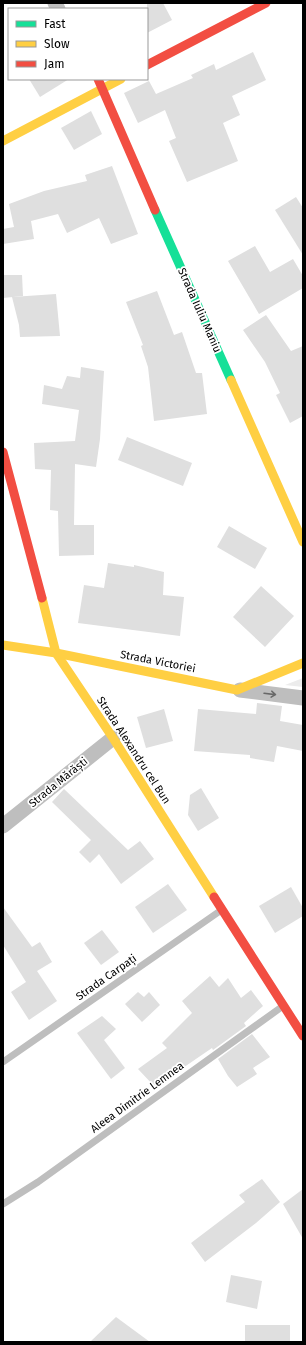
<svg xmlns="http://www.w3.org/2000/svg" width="306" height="1345" font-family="'Fira Sans',sans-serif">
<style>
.green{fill:#ececec}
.building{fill:#dfdfdf}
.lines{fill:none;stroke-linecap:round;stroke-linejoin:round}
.lane{stroke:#bebebe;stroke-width:7}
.street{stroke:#bebebe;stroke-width:15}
.fast{stroke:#16e098;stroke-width:9}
.slow{stroke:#ffcf43;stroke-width:9}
.jam{stroke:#f24e42;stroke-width:9}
.oneway{stroke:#686868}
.labels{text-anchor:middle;stroke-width:3.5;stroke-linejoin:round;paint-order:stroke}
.street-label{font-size:11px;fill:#000;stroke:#fff}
</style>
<rect width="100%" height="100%" fill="#fff"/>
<polygon class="green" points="303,678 303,687 285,685"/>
<g class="building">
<polygon points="147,3 163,3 172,20 147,33"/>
<polygon points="253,52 266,80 232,96 240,115 223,123 238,161 187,182 169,141 176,138 165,110 138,123 124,93 149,81 156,94 193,78 191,75 214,64 216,70"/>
<polygon points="29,79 69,79 40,97"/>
<polygon points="91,111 102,134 74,150 61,128"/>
<polygon points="112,166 138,234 111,244 99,218 67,233 58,214 31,221 34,239 3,244 3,229 14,227 9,204 44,191 87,181 85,175"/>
<polygon points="296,197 303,208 303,255 275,210"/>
<polygon points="255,246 270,272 293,259 303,276 303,288 259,314 228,261"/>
<polygon points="3,275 22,275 23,296 3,298"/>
<polygon points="157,291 174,335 182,332 196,373 202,373 207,414 154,421 148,367 141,346 143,345 126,302"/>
<polygon points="56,294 60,336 20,337 19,325 12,297"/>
<polygon points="266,315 291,351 303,346 303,416 290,423 276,395 280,393 265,362 243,330"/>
<polygon points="81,367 104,371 100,439 96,467 75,464 74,525 94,525 94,555 59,556 58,511 50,510 51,470 35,469 34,443 75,441 79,410 42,404 44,385 62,389 67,376 80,378"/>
<polygon points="127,437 192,463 183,486 118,460"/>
<polygon points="229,526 267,548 255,569 217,547"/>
<polygon points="108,563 134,567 134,565 164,572 163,595 184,597 180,636 78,623 84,585 104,588"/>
<polygon points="261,586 294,616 265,647 233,617"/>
<polygon points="257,703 282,706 280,721 303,725 303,751 277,746 274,762 250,758 250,755 194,751 198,709 256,714"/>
<polygon points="164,709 173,741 146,748 137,717"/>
<polygon points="201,788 219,818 198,831 188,815 190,795"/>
<polygon points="64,789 128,850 140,841 154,859 121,884 99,854 90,863 79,852 91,840 52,802"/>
<polygon points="168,884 187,910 153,933 135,907"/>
<polygon points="291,887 303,908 303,916 275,933 259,906"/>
<polygon points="3,907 32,947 40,942 52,962 37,971 57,1001 29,1020 11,992 26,982 3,945"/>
<polygon points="102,930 119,952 101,965 84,943"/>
<polygon points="210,976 219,987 228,978 241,998 251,990 263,1006 244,1023 246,1026 213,1050 212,1048 155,1087 138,1069 167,1048 162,1043 192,1013 182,1001"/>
<polygon points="138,992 144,997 149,992 160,1005 142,1022 125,1004"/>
<polygon points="102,1016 116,1029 104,1040 125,1068 111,1079 77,1033"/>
<polygon points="252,1034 270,1057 253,1068 257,1074 237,1087 228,1076 218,1059"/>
<polygon points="262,1179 280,1202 256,1223 205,1262 191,1243 245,1202 239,1195"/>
<polygon points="303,1189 303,1239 283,1204"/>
<polygon points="231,1275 262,1281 257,1309 226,1302"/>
<polygon points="116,1317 150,1342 90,1342"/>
<rect x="245" y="1325" width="45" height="17"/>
</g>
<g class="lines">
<g class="lane">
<polyline points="3,1062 220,911"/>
<polyline points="3,1204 38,1182 283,1006"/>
</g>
<g class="street">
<polyline points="55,3 58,9"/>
<polyline points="240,690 303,698"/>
<polyline points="3,826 113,738"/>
</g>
<polyline class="fast" points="155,210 231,380"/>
<g class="slow">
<polyline points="3,141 121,79"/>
<polyline points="231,380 303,542"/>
<polyline points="42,598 56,653 113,738 214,897"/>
<polyline points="3,645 56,653 237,690 303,663"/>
</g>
<g class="jam">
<polyline points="147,65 266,3"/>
<polyline points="98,79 155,210"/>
<polyline points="3,452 42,598"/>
<polyline points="214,897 303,1036"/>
</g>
</g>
<defs><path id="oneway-shaft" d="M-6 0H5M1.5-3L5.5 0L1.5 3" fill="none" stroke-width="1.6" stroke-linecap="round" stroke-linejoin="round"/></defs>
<use class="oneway" href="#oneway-shaft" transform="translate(270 694) rotate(7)"/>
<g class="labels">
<g class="street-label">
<text transform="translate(200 310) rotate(66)" y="4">Strada Iuliu Maniu</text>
<text transform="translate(158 661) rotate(11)" y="4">Strada Victoriei</text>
<text transform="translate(134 750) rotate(57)" y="4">Strada Alexandru cel Bun</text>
<text transform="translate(58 782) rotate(-39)" y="4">Strada Mărăști</text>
<text transform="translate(106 977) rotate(-35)" y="4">Strada Carpați</text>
<text transform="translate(137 1097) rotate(-36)" y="4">Aleea Dimitrie Lemnea</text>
</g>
</g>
<rect width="306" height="1345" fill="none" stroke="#000000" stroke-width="8"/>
<rect x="8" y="8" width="140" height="72" fill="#ffffff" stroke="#999999"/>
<rect x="16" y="21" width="20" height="6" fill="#16e098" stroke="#999999"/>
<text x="44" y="28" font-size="12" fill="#000000">Fast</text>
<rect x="16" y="41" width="20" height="6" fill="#ffcf43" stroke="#999999"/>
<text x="44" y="48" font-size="12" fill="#000000">Slow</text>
<rect x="16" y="61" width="20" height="6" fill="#f24e42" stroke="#999999"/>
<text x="44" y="68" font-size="12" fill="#000000">Jam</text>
</svg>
